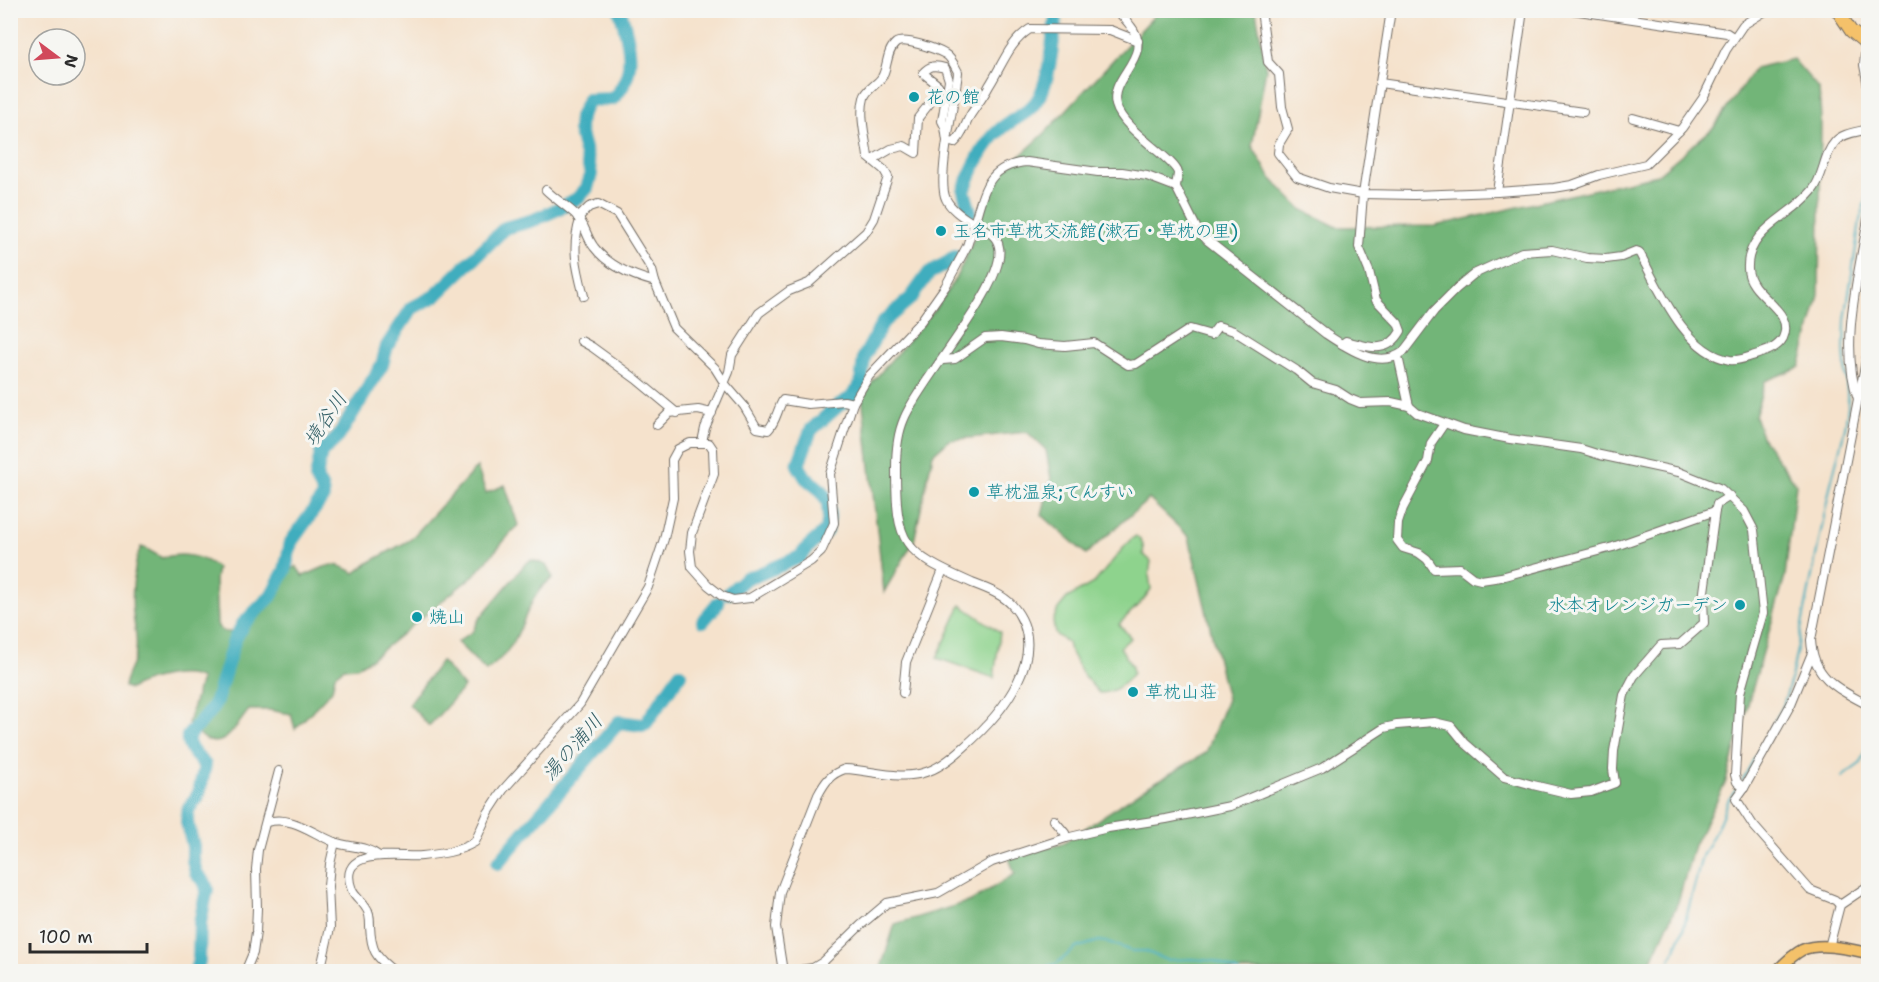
<svg xmlns="http://www.w3.org/2000/svg" width="1879" height="982" font-family="'Shantell Sans','Klee One',sans-serif">
<style>
.green{fill:#8ed38d;stroke:#5c7f5c;stroke-width:1.5}
.forest{fill:#72b578;stroke:#4e7052;stroke-width:1.5}
.lines{fill:none;stroke-linecap:round;stroke-linejoin:round}
.stream{stroke:#40adbe;stroke-width:2}
.river{stroke:#40adbe;stroke-width:14}
.minor-casing{stroke:#726b63;stroke-width:10}
.major-casing{stroke:#726b63;stroke-width:13}
.highway-casing{stroke:#726b63;stroke-width:14}
.minor{stroke:#fff;stroke-width:8}
.major{stroke:#f4c16a;stroke-width:10}
.highway{stroke:#f4c16a;stroke-width:12}
.culture-dot{fill:#0f9aa8;stroke:#f6f6f2;stroke-width:2}
.labels{text-anchor:middle;stroke-width:6;stroke-linejoin:round;paint-order:stroke}
.culture-label{font-size:18px;fill:#0d838f;stroke:#f6f6f2;text-anchor:start}
.water-label{font-size:20px;font-style:italic;fill:#335f66;stroke:#f6f6f2}
</style>
<rect width="100%" height="100%" fill="#f6f6f2"/>
<filter id="ink" filterUnits="userSpaceOnUse"><feTurbulence type="fractalNoise" baseFrequency=".0167" numOctaves="2"/><feDisplacementMap in="SourceGraphic" scale="12" xChannelSelector="R" yChannelSelector="G"/><feConvolveMatrix kernelMatrix="1 2 1 2 8 2 1 2 1" color-interpolation-filters="sRGB"/></filter>
<filter id="wash" filterUnits="userSpaceOnUse"><feTurbulence type="fractalNoise" baseFrequency=".008" numOctaves="4" result="noise"/><feDisplacementMap in="SourceGraphic" scale="24" xChannelSelector="R" yChannelSelector="G"/><feGaussianBlur stdDeviation="1.35" result="paint"/><feColorMatrix in="noise" values="0 0 0 0 0 0 0 0 0 0 0 0 0 0 0 0 0 1.4 0 .05"/><feComposite in="paint" operator="in"/></filter>
<g filter="url(#wash)">
<rect width="100%" height="100%" fill="#f5e2cc"/>
<g class="green">
<path d="M1136,536C1142,540 1145,547 1143,554L1151,561L1149,575L1151,589L1144,599L1119,624L1131,638L1120,647L1132,667L1133,673C1125,684 1113,693 1099,693L1084,676L1070,651L1068,643L1055,634L1053,621L1058,609L1067,598L1095,582L1130,540Z"/>
<polygon points="961,605 1000,632 994,678 937,658"/>
</g>
<g class="forest">
<path d="M1156,11H1256L1266,69L1252,146L1271,178L1301,209L1337,227L1435,226L1657,175L1714,127L1755,68L1793,59L1819,89L1821,119L1819,295L1800,367L1765,381L1755,416L1763,439L1796,484L1785,576L1725,784L1694,845L1678,902L1647,971H880L895,924L971,901L1015,874L1009,858L1040,848L1060,845L1144,789L1206,753L1227,699L1189,537L1149,499L1086,554L1042,515L1051,478L1046,450L1027,432L949,440L933,454L914,541L884,592L862,396C886,362 917,334 942,299C967,265 979,224 992,185L997,177L1045,133L1153,17Z"/>
<path d="M477,467L486,493L505,485L518,525L474,575L371,659L357,667L344,668L335,675L332,690L295,729L291,714L269,710H249C240,720 227,747 210,741C202,739 194,729 188,723L201,679C184,669 146,679 130,689L124,687C125,675 135,664 136,651C138,638 134,626 133,613C131,598 134,560 141,547L147,549L162,558C180,552 202,555 217,568L215,580L217,624C225,644 254,622 264,612C278,599 279,578 296,566L303,576C329,567 328,558 355,573L370,562L410,540Z"/>
<path d="M532,560L546,565L553,578C531,591 526,620 514,641C507,653 497,663 486,671L457,642L473,631L479,619L526,563Z"/>
<polygon points="441,661 464,687 429,726 409,704"/>
</g>
<g class="lines">
<g class="stream">
<polyline points="1842,777 1861,763 1868,746"/>
<polyline points="1742,781 1783,706 1791,679 1830,487 1845,428 1848,406 1844,350 1845,320 1860,220 1868,191"/>
<polyline points="1030,972 1056,964 1076,948 1099,941 1111,943 1131,951 1145,951 1166,960 1193,959 1214,961 1239,972"/>
<polyline points="1665,972 1683,930 1702,856 1717,828 1729,799 1739,786"/>
</g>
<g class="river">
<path d="M970,212L964,191C971,170 984,143 1002,128C1015,117 1031,113 1040,96C1051,73 1053,36 1057,10"/>
<polyline points="729,593 746,578 757,575 800,557 809,546 826,531 829,518 828,503 822,491 806,478 798,465 811,430 839,405 851,398 861,384 864,357 883,322 911,298 929,273 949,262 955,257"/>
<polyline points="703,621 718,603"/>
<polyline points="498,863 619,722 642,725 646,723 680,674"/>
<path d="M195,972L199,961L200,923L207,889L205,883L196,873L193,860V846L187,822L188,810L199,793L205,765C198,757 186,748 188,736L211,710L216,701L234,641L243,624L271,596L285,570L291,542L323,497L322,489L316,478L321,453L338,437L382,365L387,346L412,308L435,296L505,228L534,220L560,208L577,199L587,188L591,174L579,130L580,117L588,100L612,99C639,74 629,42 620,10"/>
</g>
</g>
</g>
<g filter="url(#ink)">
<g class="lines">
<g class="minor-casing">
<g id="minor">
<path d="M1116,10C1121,14 1125,19 1129,24C1157,56 1108,76 1116,105C1123,131 1175,159 1178,173C1178,177 1176,183 1176,187"/>
<polyline points="1261,10 1268,62 1279,74 1282,107 1288,129 1279,144 1278,153 1297,177 1329,188 1363,194 1414,195 1497,192 1554,188 1572,185 1599,175 1646,164 1682,128 1703,98 1726,50 1743,25 1767,10"/>
<polyline points="1572,10 1727,33 1733,37"/>
<polyline points="1866,44 1864,65 1868,86"/>
<polyline points="1380,83 1583,112"/>
<polyline points="1633,118 1679,131"/>
<path d="M546,190C555,199 567,206 575,214C585,223 586,237 594,247C608,266 633,276 655,282L674,328L715,368L725,384L744,406L757,428L768,430C776,422 777,410 783,400L808,404L844,401L853,403"/>
<polyline points="1497,192 1523,10"/>
<polyline points="578,218 589,207 598,204 617,214 652,270 655,282"/>
<path d="M580,220C571,248 577,269 584,296"/>
<polyline points="581,341 592,347 636,379 677,413"/>
<path d="M1342,344L1346,341C1369,347 1387,355 1401,331L1398,323L1376,300L1369,271L1359,247L1363,194L1391,10"/>
<path d="M1868,352L1858,399L1811,640C1813,678 1838,689 1868,705"/>
<polyline points="1398,356 1409,406 1417,413 1464,430 1510,439 1581,449 1600,455 1679,472 1721,489 1744,511 1754,530 1763,613 1740,693 1735,775 1737,782 1744,788"/>
<polyline points="943,360 955,359 985,338 1001,337 1024,340 1038,344 1065,346 1094,343 1128,365 1136,364 1190,329 1211,335 1218,326 1234,331 1296,370 1312,383 1336,390 1350,399 1360,403 1391,402 1409,406"/>
<path d="M1858,399C1839,344 1859,274 1868,219"/>
<polyline points="657,425 669,413 698,410 712,413"/>
<path d="M702,442L705,428L729,372L732,355L759,313L789,291L809,283L866,232L874,219L888,177L884,170L872,160L891,149L904,146L916,153L918,118L930,103L938,85L923,73C930,65 935,65 945,68L949,80L942,121L945,127L947,141L954,143C963,136 965,124 971,114C977,105 984,96 989,86C1002,66 1009,42 1030,29L1110,30L1138,41"/>
<polyline points="1715,511 1717,504 1730,496"/>
<polyline points="1812,653 1791,704 1744,788 1736,799 1753,825 1810,890 1835,900 1840,905"/>
<polyline points="903,693 906,662 943,570"/>
<path d="M267,822C291,815 312,833 334,842C349,848 365,845 379,856"/>
<polyline points="1066,838 1108,828 1166,819 1230,806 1322,768 1384,728 1397,725 1434,722 1451,726 1465,743 1504,777 1533,785 1571,794 1591,792 1615,783 1613,769 1614,751 1624,695 1634,676 1661,645 1680,644 1704,623 1703,599 1715,511 1613,547 1501,577 1481,580 1473,578 1460,568 1434,569 1427,559 1419,553 1403,548 1397,540 1398,523 1403,508 1428,461 1431,443 1444,424"/>
<polyline points="1829,947 1840,905 1868,886"/>
<polyline points="245,972 253,953 256,932 257,908 256,869 258,850 279,771"/>
<polyline points="320,972 330,928 328,886 330,864 335,842"/>
<path d="M395,972C375,957 371,950 370,926C370,920 370,913 366,908C362,901 355,897 352,890C335,845 399,858 422,856C441,854 458,852 475,842L488,813L503,790L580,704L648,587L664,539L673,498L672,460L678,449L690,443H709L713,449L714,474L692,533L690,551L692,567L708,585L722,596L733,600L750,598L811,561L821,552L834,523L830,474L853,403L869,376L921,321L945,287L967,246L974,224C965,218 951,210 946,199C936,179 956,98 958,72C955,66 951,57 945,54C936,49 904,37 896,43C886,51 888,67 882,77C877,85 866,89 864,98C859,115 866,140 868,157L872,160"/>
<path d="M783,972L776,927L780,892L818,795C825,782 830,774 845,769C872,770 899,781 926,772C940,768 953,757 964,747C1000,716 1054,653 1012,605C1002,594 985,588 972,583C902,552 896,545 896,468C896,452 897,435 904,419C919,381 1007,284 999,247C997,234 985,230 974,224C984,191 987,165 1027,162L1098,172H1122L1147,176L1176,187L1197,229L1207,240L1326,334C1347,348 1379,370 1403,352L1434,311L1456,289L1474,274L1522,252L1552,250L1587,258L1606,259L1621,257L1636,251L1639,252C1658,287 1685,353 1730,360C1738,361 1745,358 1752,356C1764,352 1777,349 1783,338C1796,309 1749,297 1748,269C1746,230 1791,217 1812,191C1824,177 1823,155 1835,142C1842,133 1858,132 1868,129"/>
<polyline points="788,972 813,968 823,962 861,925 887,903 938,893 992,862 1066,838 1065,833 1054,820"/>
</g>
</g>
<g class="major-casing">
<path id="major" d="M1776,972C1784,964 1792,955 1802,950C1821,942 1849,949 1868,953"/>
</g>
<g class="highway-casing">
<polyline id="highway" points="1837,10 1851,31 1868,45"/>
</g>
<use href="#minor" class="minor"/>
<use href="#major" class="major"/>
<use href="#highway" class="highway"/>
</g>
</g>
<g class="culture-dot">
<circle cx="914" cy="97" r="6"/>
<circle cx="941" cy="231" r="6"/>
<circle cx="974" cy="492" r="6"/>
<circle cx="1740" cy="605" r="6"/>
<circle cx="417" cy="617" r="6"/>
<circle cx="1133" cy="692" r="6"/>
</g>
<g class="labels">
<g class="culture-label">
<text x="926" y="103">花の館</text>
<text x="953" y="237">玉名市草枕交流館(漱石・草枕の里)</text>
<text x="986" y="498">草枕温泉;てんすい</text>
<text x="1728" y="611" text-anchor="end">水本オレンジガーデン</text>
<text x="429" y="623">焼山</text>
<text x="1145" y="698">草枕山荘</text>
</g>
<g class="water-label">
<text transform="translate(325 419) rotate(-56)" y="7">境谷川</text>
<text transform="translate(572 747) rotate(-49)" y="7">湯の浦川</text>
</g>
</g>
<rect width="1879" height="982" fill="none" stroke="#f6f6f2" stroke-width="36"/>
<g transform="translate(57 57) rotate(106)"><circle r="28" fill="#f6f6f2" stroke="#a5a5a2" stroke-width="1.5"/>
<path d="M0-4.5L10 22L0 15L-10 22Z" fill="#d1495b"/>
<text y="-9" font-size="16" font-weight="bold" text-anchor="middle" fill="#2b2b2b">N</text>
</g>
<path d="M30 943v9h117v-9" fill="none" stroke="#2b2b2b" stroke-width="3"/>
<text x="39" y="943" font-size="18" fill="#2b2b2b" stroke="#f6f6f2" stroke-width="4.5" paint-order="stroke">100 m</text>
</svg>
